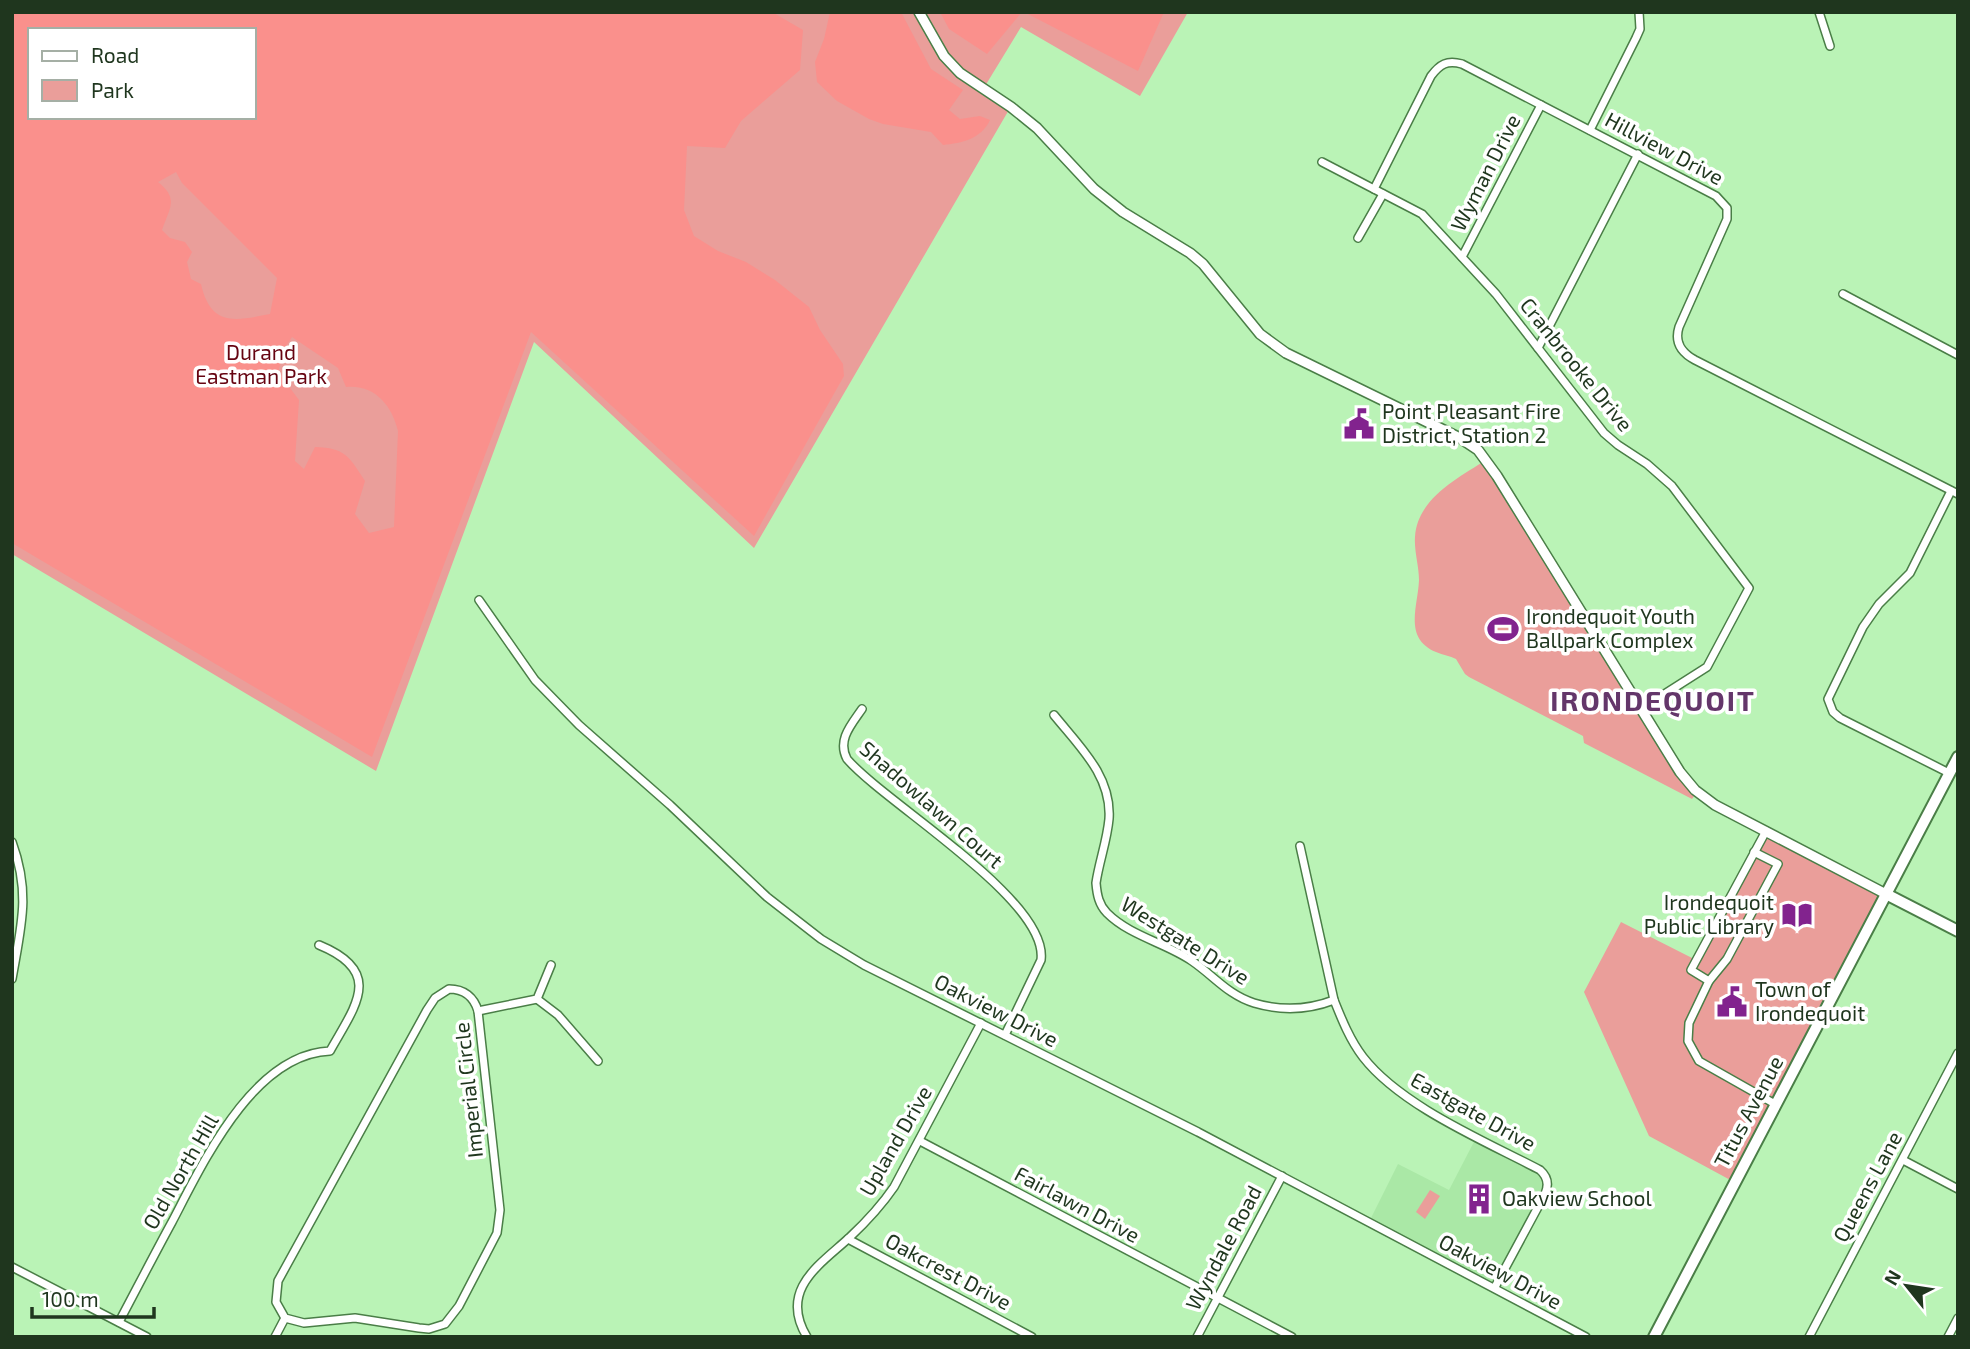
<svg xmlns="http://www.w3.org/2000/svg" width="1970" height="1349" font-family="'Exo 2',sans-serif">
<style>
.built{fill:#aae8a6}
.green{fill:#ea9e9a;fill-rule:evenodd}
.forest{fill:#fa908c;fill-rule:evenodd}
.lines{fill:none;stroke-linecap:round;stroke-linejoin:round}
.minor-casing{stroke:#4a7e47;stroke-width:10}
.tertiary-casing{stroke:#4a7e47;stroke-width:12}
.secondary-casing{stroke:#4a7e47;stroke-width:14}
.minor{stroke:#fff;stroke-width:7}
.tertiary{stroke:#fff;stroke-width:9}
.secondary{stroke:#fff;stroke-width:10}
.labels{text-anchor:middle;stroke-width:7;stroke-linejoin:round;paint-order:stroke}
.street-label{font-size:21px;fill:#1f361e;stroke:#fff}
.park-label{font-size:21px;fill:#660411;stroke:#fff}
.poi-label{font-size:21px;fill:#1f361e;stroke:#fff;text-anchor:start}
.district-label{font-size:28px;font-weight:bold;letter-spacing:2px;fill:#64366a;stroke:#fff}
</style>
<rect width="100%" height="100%" fill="#baf3b6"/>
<polygon class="built" points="1477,1136 1540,1170 1548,1185 1495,1287 1368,1224 1398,1164 1449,1190"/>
<g class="green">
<path d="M12,12H1188L1140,96L1021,27L982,91L1010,108L754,548L534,342L376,771L12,554ZM30,30H254V117H30Z"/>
<path d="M1486,460L1697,792L1692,799L1584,743L1583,736L1469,677L1465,674L1456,659C1450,656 1443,655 1436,652C1403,638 1418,607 1419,580C1419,566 1414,551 1415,537C1417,499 1458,478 1486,460Z"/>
<polygon points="1764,830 1886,894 1734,1182 1649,1136 1584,992 1621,922 1696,960"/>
<polygon points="1430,1190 1440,1196 1425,1219 1416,1212"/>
</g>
<g class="forest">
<path d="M12,12H772L803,30L800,70L741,121L725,148L687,146L684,210L694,236L718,251L746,262L775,280L809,307L820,330L843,364L844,376L754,536L531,332L372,757L12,543ZM30,30H254V117H30ZM176,172L182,183L277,278L270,314C234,321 211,327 201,284L191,279L187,262L192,252L185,242L170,238L162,230C170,207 179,199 158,182ZM292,337L338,368L346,387C374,384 392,405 398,431L394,527L369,533L355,514L365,481C349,456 345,448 315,447L304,469L295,461L299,400L278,372L286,346Z"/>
<path d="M830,12H901L931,69L963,90L949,110L960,119L980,116L990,120C981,139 962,143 943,145L931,132L883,124L869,119L837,101L817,82L815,62L824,39Z"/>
<polygon points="940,12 1022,12 987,54 949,29"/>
<polygon points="1024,12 1164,12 1138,71"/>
</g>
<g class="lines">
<g class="minor-casing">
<g id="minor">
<polyline points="1819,12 1830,46"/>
<polyline points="1590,130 1636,38 1640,29 1639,12"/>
<polyline points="1322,162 1422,214 1496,294 1604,433 1618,445 1647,464 1672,486 1749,588 1707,667 1641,709"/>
<path d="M1374,189L1431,76C1440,64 1447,60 1462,64L1716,196L1727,208V219L1679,327C1674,343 1682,353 1695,360L1958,494"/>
<polyline points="1358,238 1383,194"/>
<polyline points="1462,257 1541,105"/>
<polyline points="1843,294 1958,355"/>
<polyline points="1538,348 1638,154"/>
<polyline points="479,600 535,680 579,725 670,805 767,897 821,939 864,965 1198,1132 1586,1337"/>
<path d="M862,709C851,725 837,740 847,759C886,804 1049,900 1041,960L1005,1035"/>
<path d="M1054,715C1079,746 1112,776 1109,819C1107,841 1099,862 1096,883C1097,895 1099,905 1107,913C1130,936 1166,943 1192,961C1214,976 1228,995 1254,1003C1281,1011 1308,1010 1334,1000"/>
<polyline points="1949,773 1840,718 1833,712 1828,699 1863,627 1879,604 1910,573 1951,491"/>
<path d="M12,842C31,894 21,926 12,979"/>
<path d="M1300,846L1334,1000C1342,1020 1350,1040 1363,1057C1401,1106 1485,1141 1540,1170C1548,1177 1549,1185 1545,1194L1495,1287"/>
<polyline points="1754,852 1778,864 1727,959 1709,981 1689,1023 1688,1041 1699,1061 1775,1104"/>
<polyline points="1709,981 1691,970 1766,831"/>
<path d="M449,989C464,989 474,997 478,1011L500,1210L497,1233L459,1306L445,1324L429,1329L419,1328L355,1318L304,1323L285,1318L276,1302L278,1281L427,1010L435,998Z"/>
<polyline points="537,999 558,1015 598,1061"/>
<polyline points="478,1011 537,999 551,965"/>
<polyline points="920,1141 1292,1337"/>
<polyline points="1903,1160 1958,1189"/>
<polyline points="848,1239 1032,1337"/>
<polyline points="12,1267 147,1337"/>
<path d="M119,1322C137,1288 154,1255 172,1222C203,1163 253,1054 330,1051C355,1006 385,972 319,945"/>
<polyline points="275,1337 285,1318"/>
<path d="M807,1337C778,1289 821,1264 850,1237C866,1222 881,1206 894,1187L981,1023"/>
<polyline points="1197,1337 1282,1176"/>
<polyline points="1809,1337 1958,1053"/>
<polyline points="1948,1337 1958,1318"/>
</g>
</g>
<g class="tertiary-casing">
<polyline id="tertiary" points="919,12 944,56 960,73 1011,107 1037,128 1094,189 1123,212 1190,253 1203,264 1260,334 1286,353 1460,438 1478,450 1497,476 1680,772 1695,790 1715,805 1886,894"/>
</g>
<g class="secondary-casing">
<g id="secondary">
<polyline points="1886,894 1958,931"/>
<polyline points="1654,1337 1958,757"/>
</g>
</g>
<use href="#minor" class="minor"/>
<use href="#tertiary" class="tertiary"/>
<use href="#secondary" class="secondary"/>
</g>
<defs>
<g id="civic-bare" transform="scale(2.415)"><path d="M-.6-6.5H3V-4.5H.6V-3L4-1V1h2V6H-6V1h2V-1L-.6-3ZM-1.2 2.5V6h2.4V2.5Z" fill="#82238e" stroke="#fff" stroke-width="2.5" paint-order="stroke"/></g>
<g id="stadium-bare" transform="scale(2.415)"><path d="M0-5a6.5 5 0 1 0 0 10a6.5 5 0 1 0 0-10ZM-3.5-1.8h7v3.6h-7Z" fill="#82238e" stroke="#fff" stroke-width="2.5" paint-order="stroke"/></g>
<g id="library-bare" transform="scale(2.415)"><path d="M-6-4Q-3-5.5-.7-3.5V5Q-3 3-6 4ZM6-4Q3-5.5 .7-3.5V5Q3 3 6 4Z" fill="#82238e" stroke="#fff" stroke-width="2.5" paint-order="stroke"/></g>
<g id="building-bare" transform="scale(2.415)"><path d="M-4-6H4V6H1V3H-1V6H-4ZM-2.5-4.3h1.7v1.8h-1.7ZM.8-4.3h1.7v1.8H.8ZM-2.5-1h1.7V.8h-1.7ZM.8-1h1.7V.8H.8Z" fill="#82238e" stroke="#fff" stroke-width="2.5" paint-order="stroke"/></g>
</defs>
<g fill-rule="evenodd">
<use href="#civic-bare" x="1359" y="424"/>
<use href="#stadium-bare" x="1503" y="629"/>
<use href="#library-bare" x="1797" y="915"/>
<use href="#civic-bare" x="1732" y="1002"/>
<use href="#building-bare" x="1479" y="1199"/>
</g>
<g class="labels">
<g class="street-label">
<text transform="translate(1664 149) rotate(28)" y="7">Hillview Drive</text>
<text transform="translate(1486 173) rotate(-63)" y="7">Wyman Drive</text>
<text transform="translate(1576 365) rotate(51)" y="7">Cranbrooke Drive</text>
<text transform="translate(931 805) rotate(41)" y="7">Shadowlawn Court</text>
<text transform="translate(1185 941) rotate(32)" y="7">Westgate Drive</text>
<text transform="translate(996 1011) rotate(27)" y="7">Oakview Drive</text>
<text transform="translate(469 1090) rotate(-96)" y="7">Imperial Circle</text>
<text transform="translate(1473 1112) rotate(29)" y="7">Eastgate Drive</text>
<text transform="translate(1749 1112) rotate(-62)" y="7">Titus Avenue</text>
<text transform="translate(896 1141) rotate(-60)" y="7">Upland Drive</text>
<text transform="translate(181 1172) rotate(-60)" y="7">Old North Hill</text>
<text transform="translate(1868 1187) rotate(-62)" y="7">Queens Lane</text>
<text transform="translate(1077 1205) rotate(28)" y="7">Fairlawn Drive</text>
<text transform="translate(1224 1248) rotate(-62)" y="7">Wyndale Road</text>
<text transform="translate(948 1272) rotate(28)" y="7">Oakcrest Drive</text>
<text transform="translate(1500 1272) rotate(28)" y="7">Oakview Drive</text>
</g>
<g class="park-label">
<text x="261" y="360">Durand<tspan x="261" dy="24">Eastman Park</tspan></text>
</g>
<g class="poi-label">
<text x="1382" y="419">Point Pleasant Fire<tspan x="1382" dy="24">District, Station 2</tspan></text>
<text x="1526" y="624">Irondequoit Youth<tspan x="1526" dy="24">Ballpark Complex</tspan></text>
<text x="1774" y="910" text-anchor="end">Irondequoit<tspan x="1774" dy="24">Public Library</tspan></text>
<text x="1755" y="997">Town of<tspan x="1755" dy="24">Irondequoit</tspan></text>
<text x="1502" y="1206">Oakview School</text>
</g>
<g class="district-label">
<text x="1653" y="711">IRONDEQUOIT</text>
</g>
</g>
<rect width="1970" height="1349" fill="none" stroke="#1f361e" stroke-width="28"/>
<rect x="28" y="28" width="228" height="91" fill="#ffffff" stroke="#a5afa5" stroke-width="2"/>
<rect x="42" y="51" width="35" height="10" fill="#ffffff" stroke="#a5afa5" stroke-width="2"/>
<text x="91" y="63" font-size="21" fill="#1f361e">Road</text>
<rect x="42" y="80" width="35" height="21" fill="#ea9e9a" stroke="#a5afa5" stroke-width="2"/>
<text x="91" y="98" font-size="21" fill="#1f361e">Park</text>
<g transform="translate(1907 1286) rotate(300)" stroke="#ffffff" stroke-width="5" paint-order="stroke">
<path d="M0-5L12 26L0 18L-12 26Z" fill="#1f361e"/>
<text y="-10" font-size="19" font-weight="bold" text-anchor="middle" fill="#1f361e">N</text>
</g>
<path d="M32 1307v10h122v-10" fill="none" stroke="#1f361e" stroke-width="3.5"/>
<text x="42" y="1307" font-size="21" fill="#1f361e" stroke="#ffffff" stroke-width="5" paint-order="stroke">100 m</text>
</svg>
